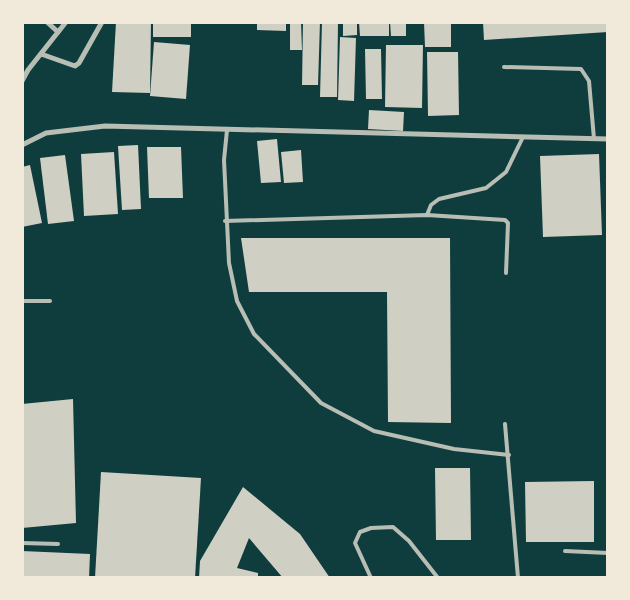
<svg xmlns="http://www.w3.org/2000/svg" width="630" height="600" font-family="'Public Sans',sans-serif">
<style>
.building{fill:#cfcfc3}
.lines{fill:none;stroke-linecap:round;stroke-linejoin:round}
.service{stroke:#b8beb3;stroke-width:4}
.minor{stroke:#b8beb3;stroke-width:5}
</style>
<rect width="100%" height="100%" fill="#0f3d3e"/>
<g class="building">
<polygon points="116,22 151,22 150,93 112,92"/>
<rect x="153" y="22" width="38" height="15"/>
<polygon points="257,22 286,22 286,31 257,30"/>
<polygon points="290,22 301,22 302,50 290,50"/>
<polygon points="303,22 320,22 318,85 302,85"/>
<polygon points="322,22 338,22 337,97 320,97"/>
<polygon points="343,22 357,22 357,35 343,36"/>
<polygon points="359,22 389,22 389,36 360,36"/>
<polygon points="390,22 406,22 406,36 391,36"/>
<polygon points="424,22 451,22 451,47 425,47"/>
<polygon points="483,22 608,22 608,32 484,40"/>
<polygon points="340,37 356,38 354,101 338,100"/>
<polygon points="154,42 190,45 186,99 150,96"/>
<polygon points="386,45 423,45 422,108 385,107"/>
<polygon points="365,49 381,49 382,99 366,99"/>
<polygon points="427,52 458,52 459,115 428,116"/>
<polygon points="369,110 404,112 403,131 368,129"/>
<polygon points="277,139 281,182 261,183 257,141"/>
<polygon points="138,145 141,209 122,210 118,146"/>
<polygon points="147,147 181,147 183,198 149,198"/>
<polygon points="301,150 303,182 284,183 281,152"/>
<polygon points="114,152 118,214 84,216 81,154"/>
<polygon points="599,154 602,235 543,237 540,156"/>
<polygon points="65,155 74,221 48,224 40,158"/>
<polygon points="30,165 42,223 22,227 22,167"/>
<polygon points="241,238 450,238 451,423 388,422 387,292 249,292"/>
<polygon points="73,399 76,523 22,528 22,404"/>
<polygon points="435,468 470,468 471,540 436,540"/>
<polygon points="101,472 201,478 195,578 95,578"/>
<polygon points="594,481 594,542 526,542 525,482"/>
<polygon points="243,487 300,534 330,578 283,578 249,538 237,568 258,573 258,578 199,578 200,561"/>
<polygon points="22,551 90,554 89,578 22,578"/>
</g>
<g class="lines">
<g class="service">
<polyline points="504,67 581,69 589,81 594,139"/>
<polyline points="227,130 224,160 229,263 237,301 254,334 321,403 374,431 454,449 509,455"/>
<polyline points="427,215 431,205 439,199 486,188 506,172 523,137"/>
<polyline points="225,221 427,215 505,220 508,223 506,273"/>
<polyline points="22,301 50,301"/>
<polyline points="505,424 518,578"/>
<polyline points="22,543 58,544"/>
<polyline points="565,551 608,553"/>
<polyline points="371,578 355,543 360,532 371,528 393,527 409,541 438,578"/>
</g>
<g class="minor">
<polyline points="47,22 58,32"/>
<polyline points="41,54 75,66 79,63 102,22"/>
<polyline points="22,81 28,70 66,22"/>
<polyline points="22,145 46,133 105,126 608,139"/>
</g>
</g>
<rect width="630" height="600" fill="none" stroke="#f1e9da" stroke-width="48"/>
</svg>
